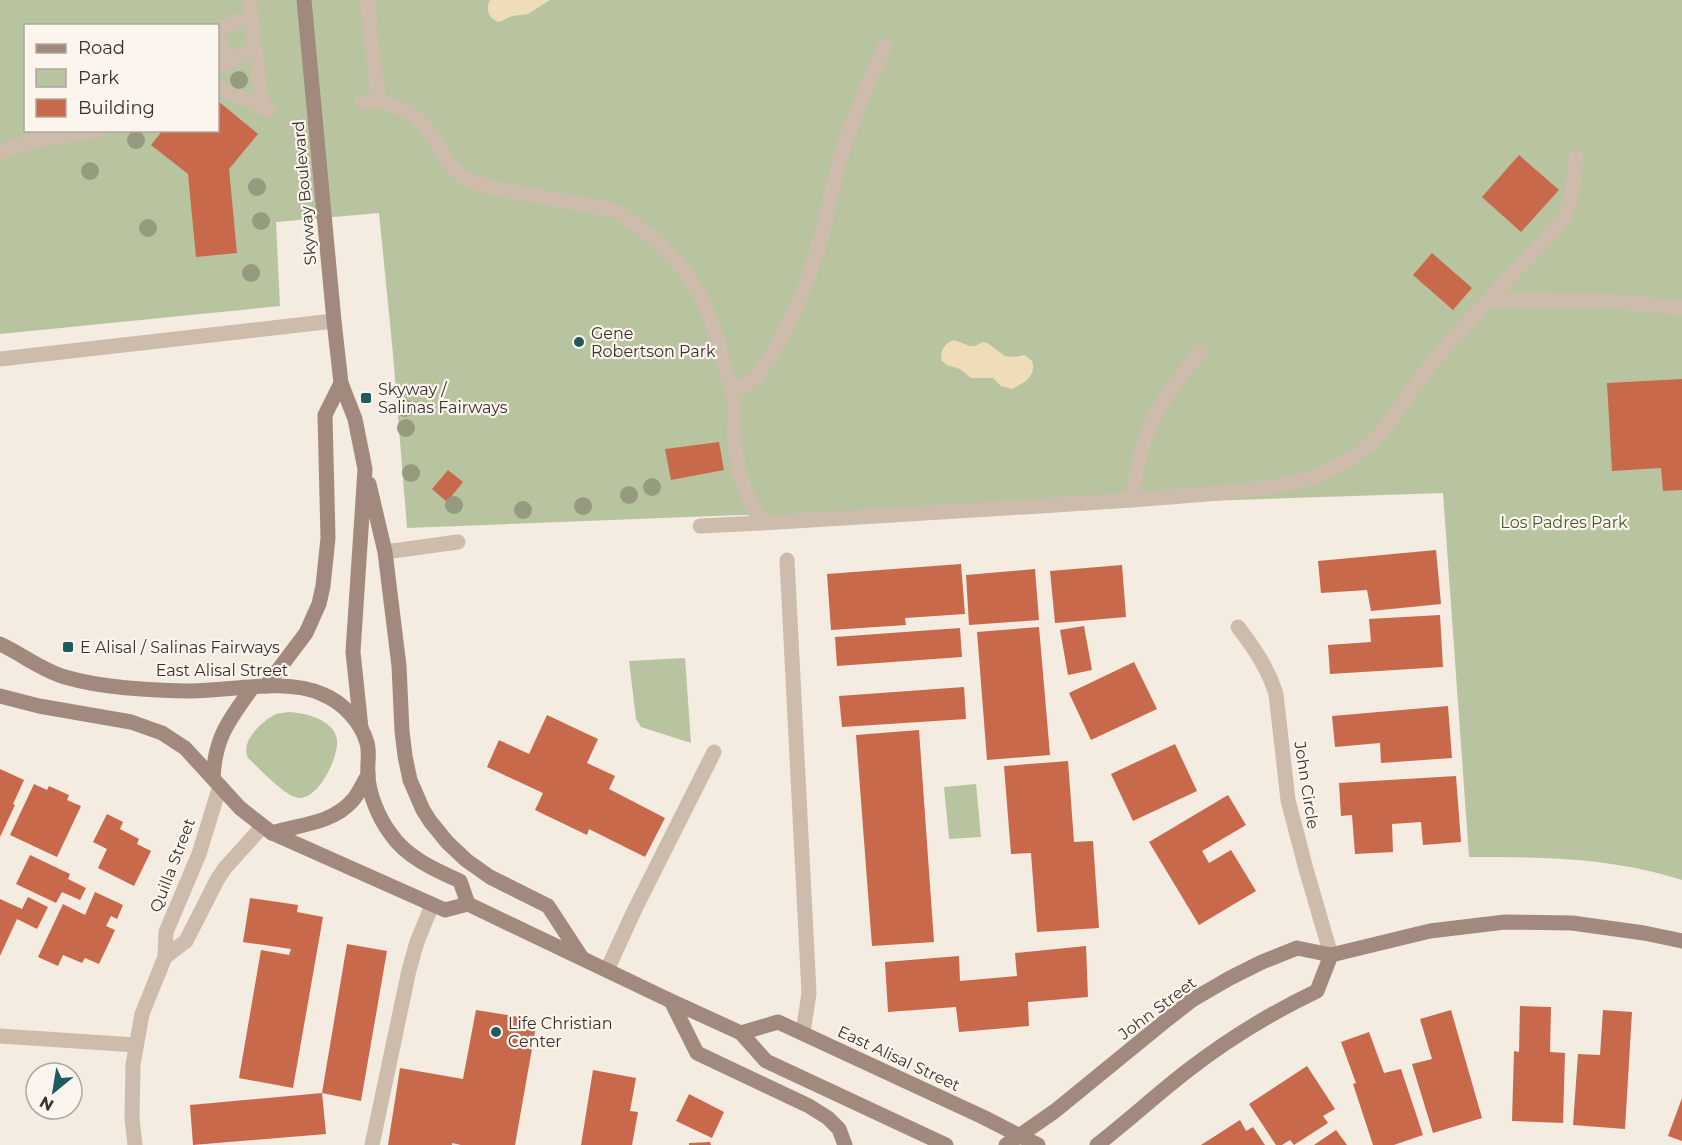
<svg xmlns="http://www.w3.org/2000/svg" width="1682" height="1145" font-family="Montserrat,sans-serif">
<style>
.green{fill:#b8c4a0;fill-rule:evenodd}
.sand{fill:#efdcb8}
.building{fill:#c8694b}
.lines{fill:none;stroke-linecap:round;stroke-linejoin:round}
.lane{stroke:#cdbbac;stroke-width:15}
.street{stroke:#cdbbac;stroke-width:15}
.secondary{stroke:#a18a7d;stroke-width:15}
.tree{fill:#969b7f}
.poi-dot{fill:#1f5a5e;stroke:#fbf5ee;stroke-width:2}
.labels{text-anchor:middle;stroke-width:4.5;stroke-linejoin:round;paint-order:stroke}
.street-label{font-size:16px;fill:#3b302b;stroke:#fbf5ee}
.poi-label{font-size:16px;fill:#3b302b;stroke:#fbf5ee;text-anchor:start}
.park-label{font-size:16px;fill:#4a5a2e;stroke:#fbf5ee}
</style>
<rect width="100%" height="100%" fill="#f4ebe1"/>
<g class="green">
<path d="M0,0H1682V880C1611,857 1542,857 1469,857L1443,493L793,515H740L407,528L393,354L379,213L276,222L280,306L0,334ZM26,26H218V130H26Z"/>
<polygon points="685,658 691,743 641,727 636,719 629,661"/>
<path d="M289,712C305,713 334,719 337,740C339,758 316,805 295,797C282,793 259,768 248,758C240,742 260,723 274,715C278,713 284,713 289,712Z"/>
<polygon points="976,784 981,837 949,839 944,787"/>
</g>
<g class="sand">
<path d="M490,0H550L528,14L512,16L499,22C489,20 485,9 490,0Z"/>
<path d="M954,340L970,346H975L983,342L987,343L1005,356L1014,357L1025,355L1032,361C1037,376 1024,383 1012,389L1001,386L993,378H971L960,369L947,365L942,361C939,351 945,343 954,340Z"/>
</g>
<g class="building">
<polygon points="218,101 258,134 229,169 237,253 196,257 188,174 151,145 163,130 218,130"/>
<polygon points="1519,155 1559,190 1521,232 1482,197"/>
<polygon points="1432,253 1472,288 1453,310 1413,275"/>
<polygon points="1682,379 1682,490 1663,491 1661,468 1612,471 1607,383"/>
<polygon points="719,442 724,470 671,480 665,449"/>
<polygon points="448,470 463,482 447,502 432,489"/>
<polygon points="1436,550 1441,604 1371,611 1367,590 1321,593 1318,561"/>
<polygon points="961,564 965,614 905,618 906,625 831,630 827,574"/>
<polygon points="1122,565 1126,617 1055,623 1050,571"/>
<polygon points="1035,569 1039,620 969,625 966,575"/>
<polygon points="1440,615 1443,667 1330,674 1328,645 1371,642 1369,619"/>
<polygon points="1084,626 1092,670 1068,675 1060,630"/>
<polygon points="1039,627 1050,755 987,760 977,632"/>
<polygon points="960,628 962,657 837,666 835,637"/>
<polygon points="1134,662 1157,709 1091,740 1069,693"/>
<polygon points="964,687 966,719 842,727 839,696"/>
<polygon points="1448,706 1452,758 1381,763 1380,743 1335,747 1332,716"/>
<polygon points="547,715 598,739 587,763 615,776 609,789 665,818 645,857 589,829 587,835 535,810 543,793 487,767 499,740 529,754"/>
<polygon points="919,730 934,942 872,946 856,735"/>
<polygon points="1175,744 1197,791 1133,821 1111,774"/>
<polygon points="1068,761 1074,842 1093,841 1099,928 1037,932 1031,853 1011,854 1004,766"/>
<polygon points="0,769 24,780 13,804 15,805 0,837"/>
<polygon points="1456,776 1461,842 1423,845 1421,822 1392,824 1393,852 1355,854 1352,815 1341,816 1339,783"/>
<polygon points="34,784 47,790 49,786 69,795 67,800 81,806 57,857 10,835"/>
<polygon points="1228,795 1246,825 1202,851 1209,863 1231,850 1256,891 1199,925 1149,842"/>
<polygon points="107,814 123,822 120,829 139,839 137,844 151,851 134,886 98,868 107,849 93,842"/>
<polygon points="30,855 70,874 68,879 86,888 80,900 62,892 56,903 16,884"/>
<polygon points="95,892 123,905 117,919 111,916 106,926 115,930 99,964 85,958 82,963 63,955 58,966 38,957 63,904 85,915"/>
<polygon points="28,897 48,907 37,929 17,919 0,956 0,899 22,909"/>
<polygon points="250,898 298,905 297,912 323,917 293,1088 239,1078 261,950 289,955 291,949 243,942"/>
<polygon points="347,944 387,951 361,1101 322,1093 326,1134 193,1145 190,1105 322,1093"/>
<polygon points="1086,946 1088,997 1028,1002 1029,1026 959,1032 956,1007 888,1012 885,962 959,956 960,981 1017,976 1015,953"/>
<polygon points="1520,1006 1551,1007 1550,1052 1565,1053 1563,1123 1512,1121 1514,1051 1519,1052"/>
<polygon points="476,1010 537,1020 515,1145 461,1145 452,1143 452,1145 388,1145 400,1068 463,1079"/>
<polygon points="1451,1010 1482,1118 1433,1133 1412,1064 1432,1059 1420,1019"/>
<polygon points="1603,1010 1632,1012 1625,1129 1573,1125 1578,1054 1600,1055"/>
<polygon points="1369,1032 1384,1073 1401,1069 1423,1135 1394,1145 1373,1145 1353,1084 1356,1083 1341,1042"/>
<polygon points="1307,1066 1335,1109 1323,1116 1328,1123 1294,1145 1290,1140 1282,1145 1276,1145 1249,1104"/>
<polygon points="593,1070 636,1078 630,1111 638,1112 632,1145 581,1145"/>
<polygon points="689,1094 724,1112 712,1138 676,1121"/>
<polygon points="1682,1098 1682,1141 1668,1136"/>
<polygon points="1240,1120 1246,1131 1253,1127 1265,1145 1201,1145"/>
<polygon points="1336,1130 1347,1145 1314,1145"/>
<polygon points="710,1142 711,1145 689,1145 689,1143"/>
</g>
<g class="lines">
<g class="lane">
<polyline points="249,0 263,108"/>
<polyline points="367,0 378,101"/>
<polyline points="218,31 239,20"/>
<polyline points="218,41 228,61"/>
<polyline points="218,67 255,48"/>
<polyline points="218,87 269,110"/>
<polyline points="362,102 378,101 389,104 411,113 427,128 449,164 464,178 486,187 614,210 634,223 656,241 673,258 690,278 702,299 712,323 734,398 735,448 739,471 747,494 761,523"/>
<path d="M0,152C31,139 65,136 99,130"/>
<polyline points="1490,300 1612,301 1682,308"/>
<polyline points="0,359 334,321"/>
<path d="M732,391C759,382 765,366 778,343C796,311 810,277 820,241C828,212 833,181 842,152C853,115 870,80 885,45"/>
<path d="M1132,500C1141,433 1156,402 1201,352"/>
<path d="M700,526L761,523C859,517 958,511 1056,505C1102,502 1148,499 1194,495C1250,490 1309,489 1357,454C1390,431 1407,392 1433,362C1475,313 1520,267 1564,219L1571,198L1576,156"/>
<polyline points="385,552 458,542"/>
<polyline points="787,560 809,993 803,1033"/>
<polyline points="607,970 635,909 714,752"/>
<polyline points="372,1145 409,970 417,942 432,905"/>
</g>
<g class="street">
<path d="M1238,627C1254,648 1268,668 1276,694L1288,800L1306,869L1331,955"/>
<polyline points="165,957 186,941 217,880 225,868 262,827"/>
<polyline points="0,1036 136,1045"/>
<polyline points="135,1145 132,1118 133,1065 142,1014 165,957 166,932 199,854 220,786"/>
</g>
<g class="secondary">
<polyline points="304,0 334,321 341,383 355,419 365,469 353,652 361,728"/>
<polyline points="369,484 385,552 399,666 402,731 405,756 410,780 423,810 430,821 447,842 466,860 490,877 548,906 582,958"/>
<path d="M0,644C22,654 41,670 65,677C102,688 148,690 187,691C227,692 285,677 322,694C342,702 361,721 367,743C370,753 367,763 368,774C368,793 379,818 390,833C406,857 435,870 460,881L468,904"/>
<polyline points="266,686 306,633 319,604 323,586 328,538 325,415 341,383"/>
<polyline points="0,696 39,706 131,722 162,733 185,748 240,808 272,833 445,910 468,904 671,1001 741,1033 766,1061 946,1145"/>
<path d="M213,778C215,737 229,720 252,688"/>
<path d="M272,833C301,824 332,824 353,800C359,793 363,783 368,775"/>
<polyline points="671,1001 697,1053 809,1106 828,1118 839,1129 845,1145"/>
<polyline points="741,1033 778,1022 983,1117 1038,1145"/>
<polyline points="1006,1145 1055,1111 1164,1022 1192,1000 1230,978 1262,962 1297,948 1331,955 1430,931 1505,922 1572,923 1644,933 1682,941"/>
<path d="M1097,1145C1128,1121 1156,1095 1187,1071C1227,1040 1271,1013 1317,991L1331,955"/>
</g>
</g>
<g class="tree">
<circle cx="239" cy="80" r="9"/>
<circle cx="136" cy="140" r="9"/>
<circle cx="90" cy="171" r="9"/>
<circle cx="257" cy="187" r="9"/>
<circle cx="261" cy="221" r="9"/>
<circle cx="148" cy="228" r="9"/>
<circle cx="251" cy="273" r="9"/>
<circle cx="405" cy="408" r="9"/>
<circle cx="406" cy="428" r="9"/>
<circle cx="411" cy="473" r="9"/>
<circle cx="652" cy="487" r="9"/>
<circle cx="629" cy="495" r="9"/>
<circle cx="454" cy="505" r="9"/>
<circle cx="583" cy="506" r="9"/>
<circle cx="523" cy="510" r="9"/>
</g>
<g class="poi-dot">
<circle cx="579" cy="342" r="6"/>
<rect x="360" y="392" width="12" height="12" rx="3"/>
<rect x="62" y="641" width="12" height="12" rx="3"/>
<circle cx="496" cy="1032" r="6"/>
</g>
<g class="labels">
<g class="street-label">
<text transform="translate(304 193) rotate(-95)" y="6">Skyway Boulevard</text>
<text x="222" y="676">East Alisal Street</text>
<text transform="translate(1307 785) rotate(81)" y="6">John Circle</text>
<text transform="translate(172 865) rotate(-69)" y="6">Quilla Street</text>
<text transform="translate(1157 1008) rotate(-37)" y="6">John Street</text>
<text transform="translate(899 1058) rotate(25)" y="6">East Alisal Street</text>
</g>
<g class="poi-label">
<text x="591" y="339">Gene<tspan x="591" dy="18">Robertson Park</tspan></text>
<text x="378" y="395">Skyway /<tspan x="378" dy="18">Salinas Fairways</tspan></text>
<text x="80" y="653">E Alisal / Salinas Fairways</text>
<text x="508" y="1029">Life Christian<tspan x="508" dy="18">Center</tspan></text>
</g>
<g class="park-label">
<text x="1564" y="528">Los Padres Park</text>
</g>
</g>
<rect x="24" y="24" width="195" height="108" fill="#fbf5ee" stroke="#aea6a0" stroke-width="1.5"/>
<rect x="36" y="44" width="30" height="9" fill="#a18a7d" stroke="#aea6a0" stroke-width="1.5"/>
<text x="78" y="54" font-size="18" fill="#3b302b">Road</text>
<rect x="36" y="69" width="30" height="18" fill="#b8c4a0" stroke="#aea6a0" stroke-width="1.5"/>
<text x="78" y="84" font-size="18" fill="#3b302b">Park</text>
<rect x="36" y="99" width="30" height="18" fill="#c8694b" stroke="#aea6a0" stroke-width="1.5"/>
<text x="78" y="114" font-size="18" fill="#3b302b">Building</text>
<g transform="translate(54 1091) rotate(210)"><circle r="28" fill="#fbf5ee" stroke="#aea6a0" stroke-width="1.5"/>
<path d="M0-4.5L10 22L0 15L-10 22Z" fill="#1f5a5e"/>
<text y="-9" font-size="16" font-weight="bold" text-anchor="middle" fill="#3b302b">N</text>
</g>
</svg>
